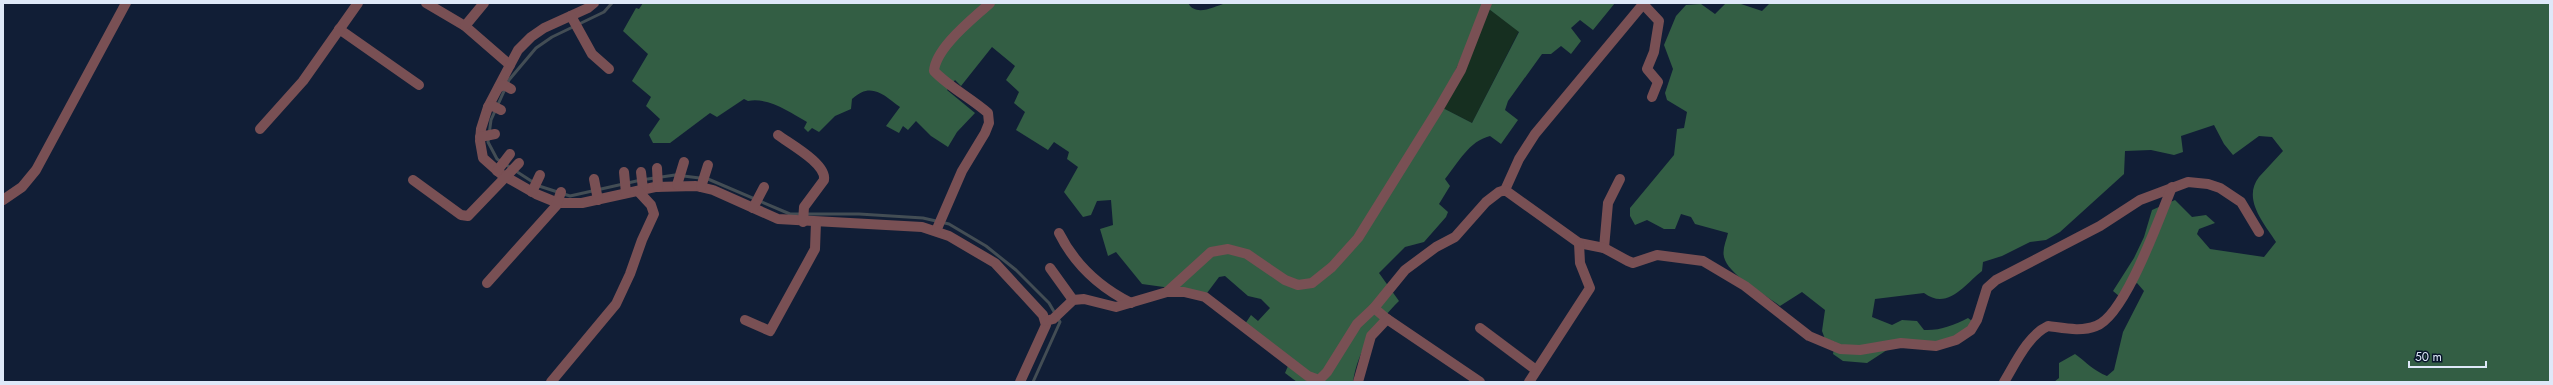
<svg xmlns="http://www.w3.org/2000/svg" width="2553" height="385" font-family="Jost,sans-serif">
<style>
.green{fill:#162f20}
.forest{fill:#335e44;fill-rule:evenodd}
.lines{fill:none;stroke-linecap:round;stroke-linejoin:round}
.stream{stroke:#434d54;stroke-width:3}
.minor{stroke:#795054;stroke-width:10}
</style>
<rect width="100%" height="100%" fill="#111e36"/>
<polygon class="green" points="1485,6 1519,31 1472,123 1439,106"/>
<g class="forest">
<path d="M643,3H1188C1196,17 1213,7 1226,3H1615L1593,30L1580,20L1571,28L1581,41L1571,54L1561,46L1551,54H1542L1508,101L1505,110L1518,120L1501,144L1490,136C1469,141 1458,163 1445,179L1450,186L1439,204L1448,212L1446,217L1424,242L1405,247L1379,273L1399,301C1376,324 1358,349 1353,382H1297L1285,373L1288,366L1241,330L1251,315L1258,321L1270,308L1261,299L1248,296L1225,276L1219,277L1207,293L1142,284L1116,252L1108,256L1100,229L1113,225L1111,200L1097,201L1091,215L1083,217L1064,192L1078,167L1067,159L1069,152L1054,142L1048,150L1016,130L1025,112L1014,103L1019,92L1006,80L1015,66L992,47L961,86L955,80L947,90L975,113L957,132L948,147L931,136L916,121L908,130L903,126L899,133L886,126L900,107C884,95 871,81 852,99L851,109L835,116L819,132L812,128L808,132L804,128L807,122C790,112 768,97 748,101L744,99L717,117L710,113L670,143H653L649,135L660,119L646,106L651,97L632,81L648,54L623,31L636,8L639,9ZM1485,6L1519,32L1472,123L1439,106Z"/>
<path d="M1726,3H1738L1762,11L1770,3H2550V382H2054L2059,378V363L2075,354C2086,362 2094,371 2107,376L2114,370L2123,332L2144,291L2137,283L2119,296L2113,291L2134,258L2144,237L2152,210L2175,200L2192,217L2206,215L2215,223L2199,229L2197,234L2210,249L2264,257L2276,242C2264,223 2242,199 2259,177C2267,168 2275,160 2283,151L2272,137L2259,136L2233,155L2224,144L2214,125L2181,136L2183,152L2174,155L2151,150L2125,151L2124,174L2060,232L2046,240L2030,242L2002,256L1983,262L1982,271C1965,284 1948,311 1924,293L1875,299L1872,317L1892,325L1902,320L1917,321L1924,330C1939,331 1954,325 1968,318L1972,321L1968,330L1944,343L1899,346L1887,350L1867,363L1843,361L1833,354L1835,342L1825,339L1822,331L1825,310L1802,292L1780,306C1766,295 1732,277 1725,260C1721,251 1726,242 1728,233L1695,224L1691,217L1681,214L1675,229H1664L1647,220L1635,225L1630,216V208L1674,155L1677,129L1684,128L1687,112L1667,100L1665,93L1673,69L1664,45L1676,16L1686,5L1701,4L1715,14Z"/>
</g>
<g class="lines">
<polyline class="stream" points="612,3 604,12 552,37 536,48 509,80 491,120 488,142 497,159 539,186 570,196 641,180 675,175 708,179 790,214 859,214 923,218 949,224 986,246 1016,270 1049,303 1060,322 1033,382"/>
<g class="minor">
<polyline points="426,3 465,26 510,65"/>
<polyline points="594,3 588,8 544,28 531,37 518,50 510,65 488,107 481,129 480,141 483,158 501,174 536,194 558,203 582,203 655,187 696,186 713,190 778,219 922,227 949,236 995,263 1043,315 1046,325 1020,382"/>
<polyline points="1643,4 1659,21 1654,52 1647,69 1658,82 1652,97"/>
<polyline points="571,16 592,54 609,69"/>
<polyline points="465,26 484,3"/>
<polyline points="339,29 419,85"/>
<polyline points="499,87 504,85 511,89"/>
<polyline points="488,107 493,106 501,110"/>
<polyline points="260,129 303,81 358,3"/>
<path d="M778,135C790,144 827,164 824,180L804,207L803,222"/>
<polyline points="480,137 495,134"/>
<polyline points="657,168 658,187"/>
<polyline points="497,171 510,154"/>
<polyline points="624,172 626,193"/>
<polyline points="641,172 643,189"/>
<polyline points="594,179 598,200"/>
<polyline points="413,180 461,215 468,216 519,163"/>
<polyline points="677,185 684,162"/>
<polyline points="701,187 708,165"/>
<polyline points="1505,190 1519,159 1535,134 1644,3"/>
<polyline points="532,192 540,175"/>
<polyline points="3,200 22,187 36,170 126,3"/>
<polyline points="753,208 764,187"/>
<path d="M936,231L962,171L985,133L989,123L988,113C971,98 949,87 934,71C936,47 973,19 990,3"/>
<path d="M1059,233C1075,265 1099,287 1131,303"/>
<polyline points="1604,248 1608,203 1620,179"/>
<polyline points="1050,268 1073,300"/>
<polyline points="487,283 556,206 561,192"/>
<polyline points="1167,292 1211,252 1228,249 1247,254 1285,280 1298,285 1312,283 1332,267 1358,238 1439,108 1461,70 1487,3"/>
<polyline points="1374,308 1387,319 1480,382"/>
<polyline points="745,320 770,331 815,249 816,222"/>
<polyline points="1046,321 1053,319 1073,300 1084,299 1116,307 1167,292 1184,292 1205,297 1308,376 1319,380 1327,372 1357,324 1374,308 1405,270 1436,247 1455,237 1486,202 1499,192 1505,190 1579,243 1604,248 1628,261 1633,263 1657,255 1703,261 1745,286 1809,336 1840,349 1860,350 1901,343 1936,346 1956,340 1971,330 1977,320 1987,288 1996,280 2100,226 2140,200 2188,182 2208,184 2220,188 2241,202 2259,232"/>
<polyline points="1480,328 1536,370"/>
<polyline points="551,382 616,304 630,274 642,240 654,214 651,205 638,191"/>
<polyline points="1358,382 1371,336 1387,319"/>
<polyline points="1529,382 1590,288 1580,263 1579,243"/>
<path d="M2004,382C2015,364 2028,335 2048,326C2064,328 2081,332 2096,326C2125,316 2160,216 2172,187"/>
</g>
</g>
<rect width="2553" height="385" fill="none" stroke="#dee8f8" stroke-width="8"/>
<path d="M2409 361v6h77v-6" fill="none" stroke="#dee8f8" stroke-width="2"/>
<text x="2415" y="361" font-size="12" fill="#dee8f8" stroke="#08152b" stroke-width="3" paint-order="stroke">50 m</text>
</svg>
